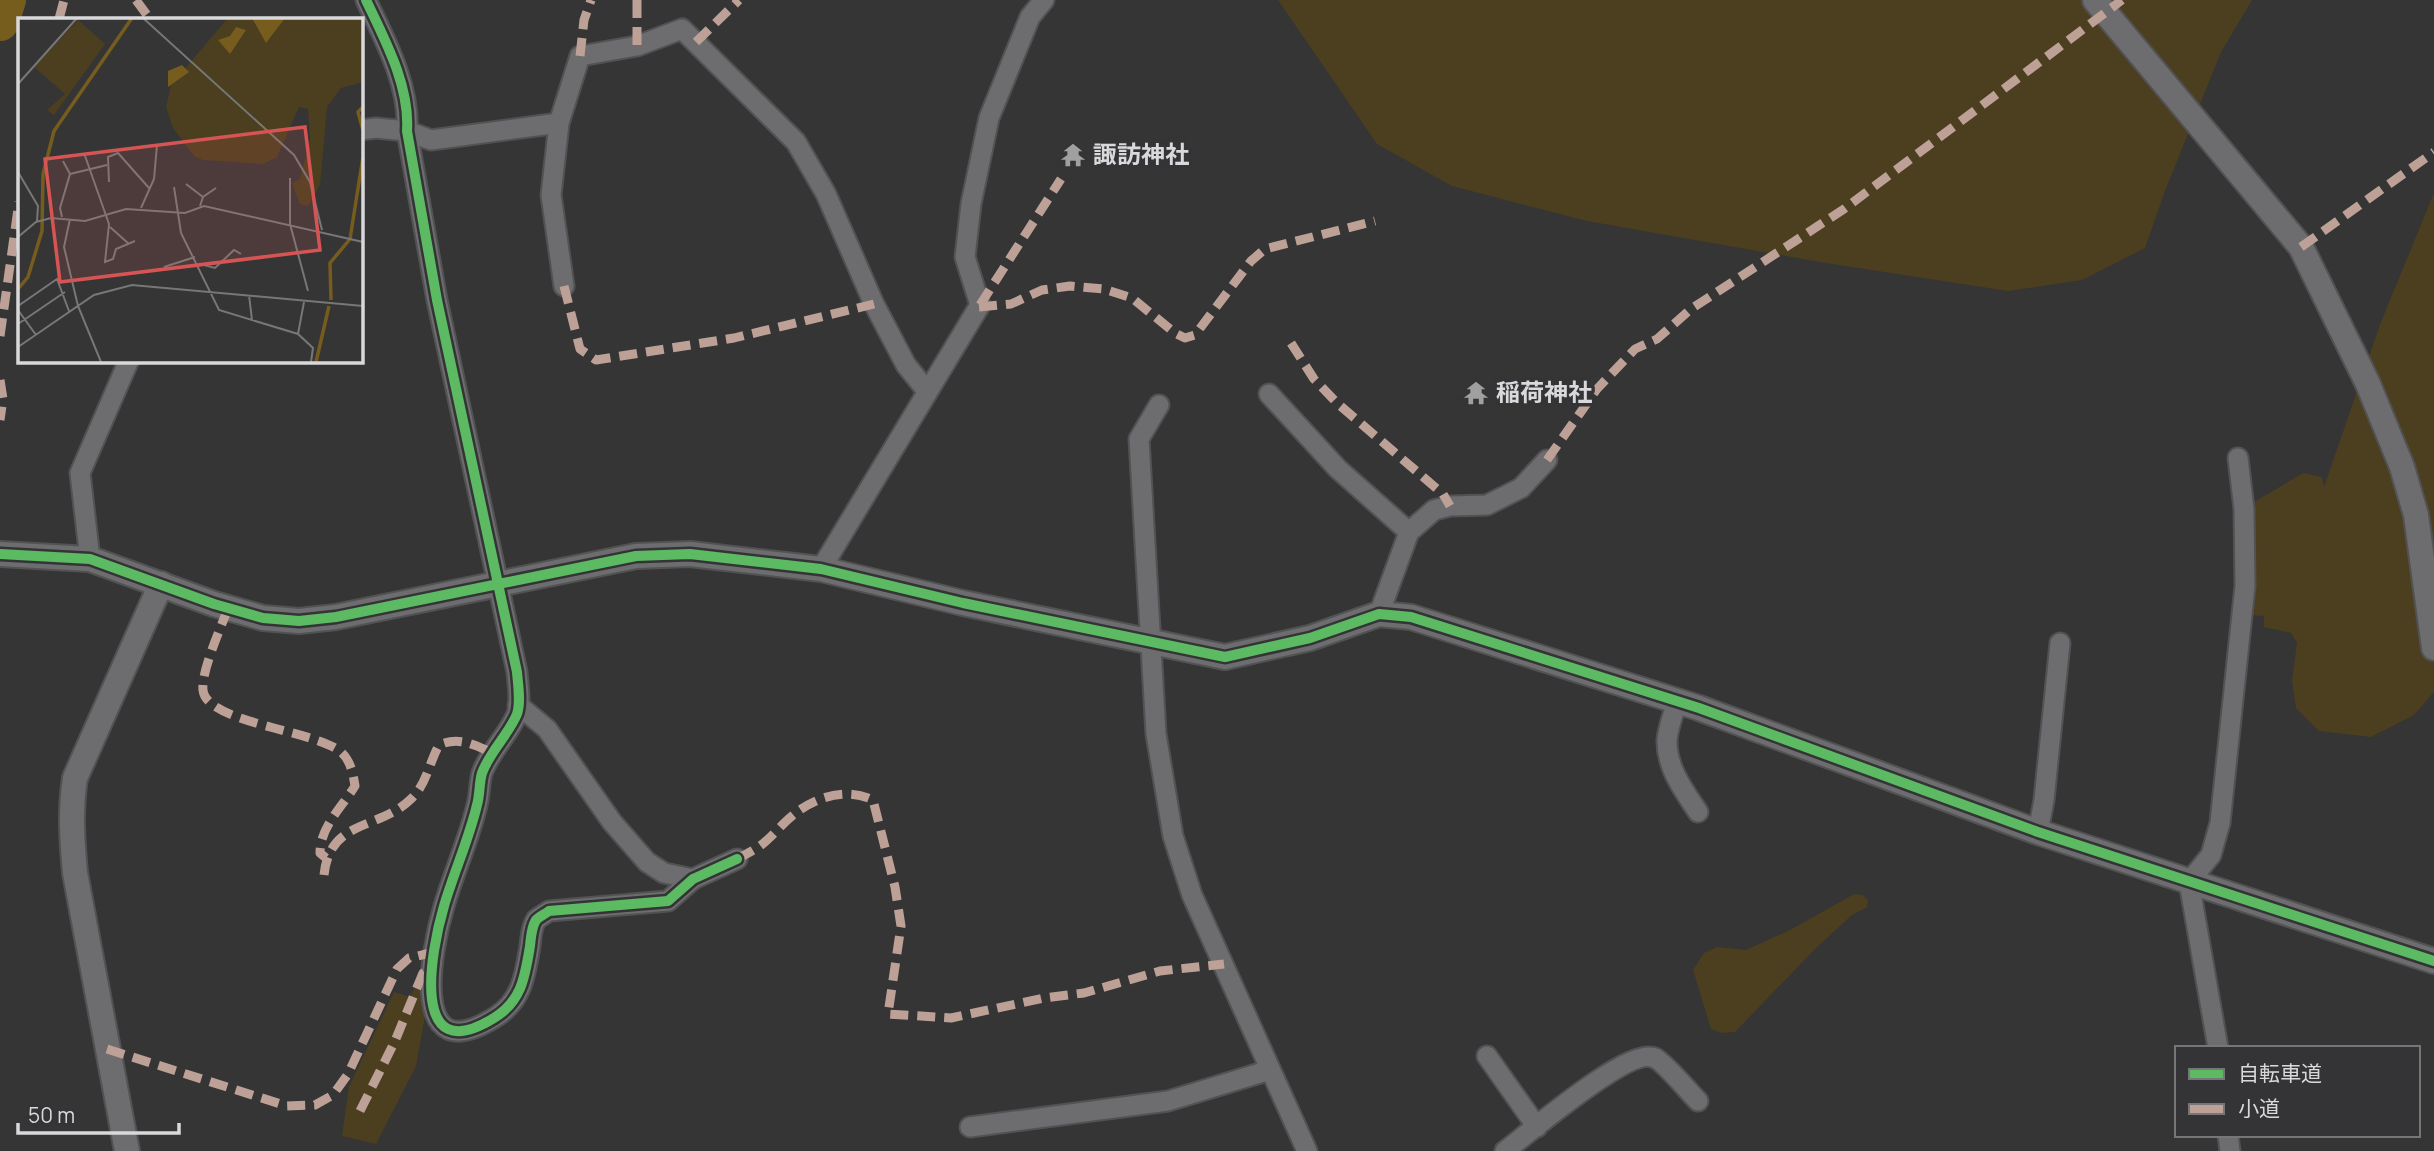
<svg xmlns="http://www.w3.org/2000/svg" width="2434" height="1151" font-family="Manrope,'Noto Sans JP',sans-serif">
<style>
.green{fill:#4c3f1f}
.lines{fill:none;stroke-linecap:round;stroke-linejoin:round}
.river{stroke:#765c1d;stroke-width:38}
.minor-casing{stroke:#525254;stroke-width:23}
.tertiary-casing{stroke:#525254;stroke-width:28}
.minor{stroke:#6d6d6f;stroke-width:19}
.tertiary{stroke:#6d6d6f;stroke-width:24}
.quiet{stroke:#bda197;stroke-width:9;stroke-dasharray:18 9;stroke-linecap:butt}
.cycleway-casing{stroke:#343437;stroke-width:15}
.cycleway{stroke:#5cba63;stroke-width:10}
.labels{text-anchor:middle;stroke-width:7;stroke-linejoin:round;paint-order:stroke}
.poi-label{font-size:24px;font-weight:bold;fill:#d9d9db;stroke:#343437;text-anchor:start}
.inset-river{fill:none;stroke:#765c1d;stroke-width:3.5}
.inset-road{fill:none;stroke:#777778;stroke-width:2}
.view{fill:#d75455;fill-opacity:0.15;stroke:#d75455;stroke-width:3.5}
.inset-edge{fill:none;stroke:#d9d9db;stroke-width:3.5}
</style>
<rect width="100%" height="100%" fill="#353536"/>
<g class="green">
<polygon points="1278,0 2252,0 2221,52 2165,191 2145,248 2082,280 2008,291 1826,263 1587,221 1452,186 1377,144"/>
<polygon points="2434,193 2434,692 2414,715 2371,737 2319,731 2296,708 2292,681 2297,643 2291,633 2264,627 2264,616 2247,615 2249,505 2303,473 2322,477 2324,487 2381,322"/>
<polygon points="1854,894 1863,895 1868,900 1867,907 1852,915 1815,949 1735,1032 1721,1033 1711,1029 1693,970 1704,953 1717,947 1746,950 1792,929"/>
<polygon points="417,984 423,984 426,1010 416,1066 376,1144 342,1136 349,1087 394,992 410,997"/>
</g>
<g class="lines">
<polyline class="river" points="0,22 7,0"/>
<g class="minor-casing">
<g id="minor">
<path d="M366,0C385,40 410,86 407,131L437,300L517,672C518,685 521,702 517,714C509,734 490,751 482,773C479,783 480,795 477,805C469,839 454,872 444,906C431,950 408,1071 494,1018C522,1001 525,976 530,946C531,938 531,928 536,920C539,917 545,914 549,911L668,901L693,879L737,859"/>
<polyline points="360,130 376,128 407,131 431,140 559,123"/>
<polyline points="564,286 551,195 559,123 580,56 637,46 682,29 796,142 826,194 874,304 906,365 927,391"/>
<polyline points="1269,394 1338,469 1409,532"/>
<polyline points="1159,405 1139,439 1156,734 1173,836 1192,895 1307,1151"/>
<polyline points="90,559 80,473 129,360"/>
<polyline points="821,569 980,305 965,257 971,204 989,118 1030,17 1044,0"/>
<polyline points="1379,614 1409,532 1434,510 1450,506 1487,505 1521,488 1547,460"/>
<path d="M1677,701C1674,713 1668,727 1667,740C1666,767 1684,791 1698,812"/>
<polyline points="518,705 547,729 612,822 647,862 664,873 693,879"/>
<polyline points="2038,832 2044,800 2060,643"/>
<polyline points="2218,1048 2189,882 2211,855 2220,823 2245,586 2244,509 2238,458"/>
<polyline points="1487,1056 1537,1127"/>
<polyline points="970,1127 1168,1101 1270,1070"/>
<polyline points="2228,1135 2230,1151"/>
<path d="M1505,1151C1529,1133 1629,1046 1655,1058C1665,1063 1689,1092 1698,1101"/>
</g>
</g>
<g class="tertiary-casing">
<g id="tertiary">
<polyline points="2095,0 2301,247 2368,384 2402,467 2416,515 2434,648"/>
<polyline points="0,554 90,559 214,604 263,618 299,621 336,617 636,556 690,554 821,569 963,603 1225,657 1310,638 1379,614 1411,617 1699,708 2038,832 2434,961"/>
<path d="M127,1151L75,873C72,840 70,810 75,778L161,584"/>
</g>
</g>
<use href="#minor" class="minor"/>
<use href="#tertiary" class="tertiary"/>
<g class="quiet">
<polyline points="136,0 150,19"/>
<polyline points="637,0 637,46"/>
<polyline points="59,19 64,0"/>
<polyline points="696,42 739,0"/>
<polyline points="580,56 584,20 591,0"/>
<polyline points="2301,247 2434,152"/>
<polyline points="564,286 580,349 596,360 734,338 874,304"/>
<polyline points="980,305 1061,179"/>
<polyline points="979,307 1011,304 1042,290 1070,286 1104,289 1132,298 1175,333 1185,338 1195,335 1251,261 1265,249 1375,221"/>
<polyline points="0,336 19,202"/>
<polyline points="1291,343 1314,379 1337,403 1443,494 1450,506"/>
<polyline points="0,380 3,399 0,420"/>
<polyline points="1547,460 1597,389 1635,349 1657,339 1691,309 1844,209 2122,0"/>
<path d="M228,608C221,628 201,671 203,690C206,723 315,730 341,752C351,761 353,774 355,786C342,807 320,827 320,853L326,858"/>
<path d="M737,859C744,855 753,851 760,846C772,837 781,825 792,816C814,797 846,787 873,800L895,887L901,926L888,1014L951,1018L1044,998L1084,993L1160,971L1224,964"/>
<path d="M324,875C330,818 379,831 412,798C427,783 429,763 439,745C460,736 472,745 492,752"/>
<polyline points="107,1049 287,1106 315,1105 333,1095 348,1074 397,969 409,958 434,952"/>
<polyline points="360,1111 395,1041 423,973 431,968"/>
</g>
<g class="cycleway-casing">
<g id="cycleway">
<path d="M366,0C385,40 410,86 407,131L437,300L517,672C518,685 521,702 517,714C509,734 490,751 482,773C479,783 480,795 477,805C469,839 454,872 444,906C431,950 408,1071 494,1018C522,1001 525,976 530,946C531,938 531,928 536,920C539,917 545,914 549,911L668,901L693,879L737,859"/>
<polyline points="0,554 90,559 214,604 263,618 299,621 336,617 636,556 690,554 821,569 963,603 1225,657 1310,638 1379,614 1411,617 1699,708 2038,832 2434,961"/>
</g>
</g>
<use href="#cycleway" class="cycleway"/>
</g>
<defs>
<g id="temple-bare" transform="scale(1.89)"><path d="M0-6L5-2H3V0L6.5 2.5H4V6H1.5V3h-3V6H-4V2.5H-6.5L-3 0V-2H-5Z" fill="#a0a0a1" stroke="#343437" stroke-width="2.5" paint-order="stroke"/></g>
</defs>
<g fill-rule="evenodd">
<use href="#temple-bare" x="1073" y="155"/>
<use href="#temple-bare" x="1476" y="393"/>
</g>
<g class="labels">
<g class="poi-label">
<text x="1093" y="163">諏訪神社</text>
<text x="1496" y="401">稲荷神社</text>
</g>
</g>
<g transform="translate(18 18)">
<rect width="345" height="345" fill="#353536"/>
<path d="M210,0H345V64L323,70L309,89L302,167L290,188L282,186L274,165L282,161L292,121L290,91L281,89L259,139L245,146L185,142L176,138L155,110L148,89L153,67ZM60,2L87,26L36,97L29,92L47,76L16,49Z" fill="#4c3f1f"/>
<path d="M234,0H267L248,25ZM218,9L228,12L212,36L200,22L212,18ZM164,47L171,54L150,69V53Z" fill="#765c1d"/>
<path class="inset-river" d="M345,89L340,94L345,112M0,271L10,259L24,213L25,156L36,113L114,0M313,282L312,245L332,221L345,139M298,344L311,288"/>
<path class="inset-road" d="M125,0L276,137L292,164L304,212M0,66L59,0M66,135L91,206L87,244L95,241L98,231L117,223M0,154L20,188L19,203M52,156L89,147M272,160V206L290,273M91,164L90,139L100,135L131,170M168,166L185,179M156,169L163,215L201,292L280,316L295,330L293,344M182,188L185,179L198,170M123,190L136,161L139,127M44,199L42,190L52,156L45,143M52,201L46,229L60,288L83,344M92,209L111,226M0,219L18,204L33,200L67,203L108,191L167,195L186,188L345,224M182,246L197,250L216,232L223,236M146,249L177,239M231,277L234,302M0,288L39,261L51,293M0,292L18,317M0,306L47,274M280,316L286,284M0,329L76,277L114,267L345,288"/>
<path class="view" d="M287,109L302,232L42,264L27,141Z"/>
<rect width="345" height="345" class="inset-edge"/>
</g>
<rect x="2175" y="1046" width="245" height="91" fill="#343437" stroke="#767679" stroke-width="2"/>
<rect x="2189" y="1069" width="35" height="10" fill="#5cba63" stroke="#767679" stroke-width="2"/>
<text x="2238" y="1081" font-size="21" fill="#d9d9db">自転車道</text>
<rect x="2189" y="1104" width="35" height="10" fill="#bda197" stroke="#767679" stroke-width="2"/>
<text x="2238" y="1116" font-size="21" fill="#d9d9db">小道</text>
<path d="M18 1123v10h161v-10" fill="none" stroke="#d9d9db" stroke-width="3.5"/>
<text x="28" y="1123" font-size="21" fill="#d9d9db" stroke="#343437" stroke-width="5" paint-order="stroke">50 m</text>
</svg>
